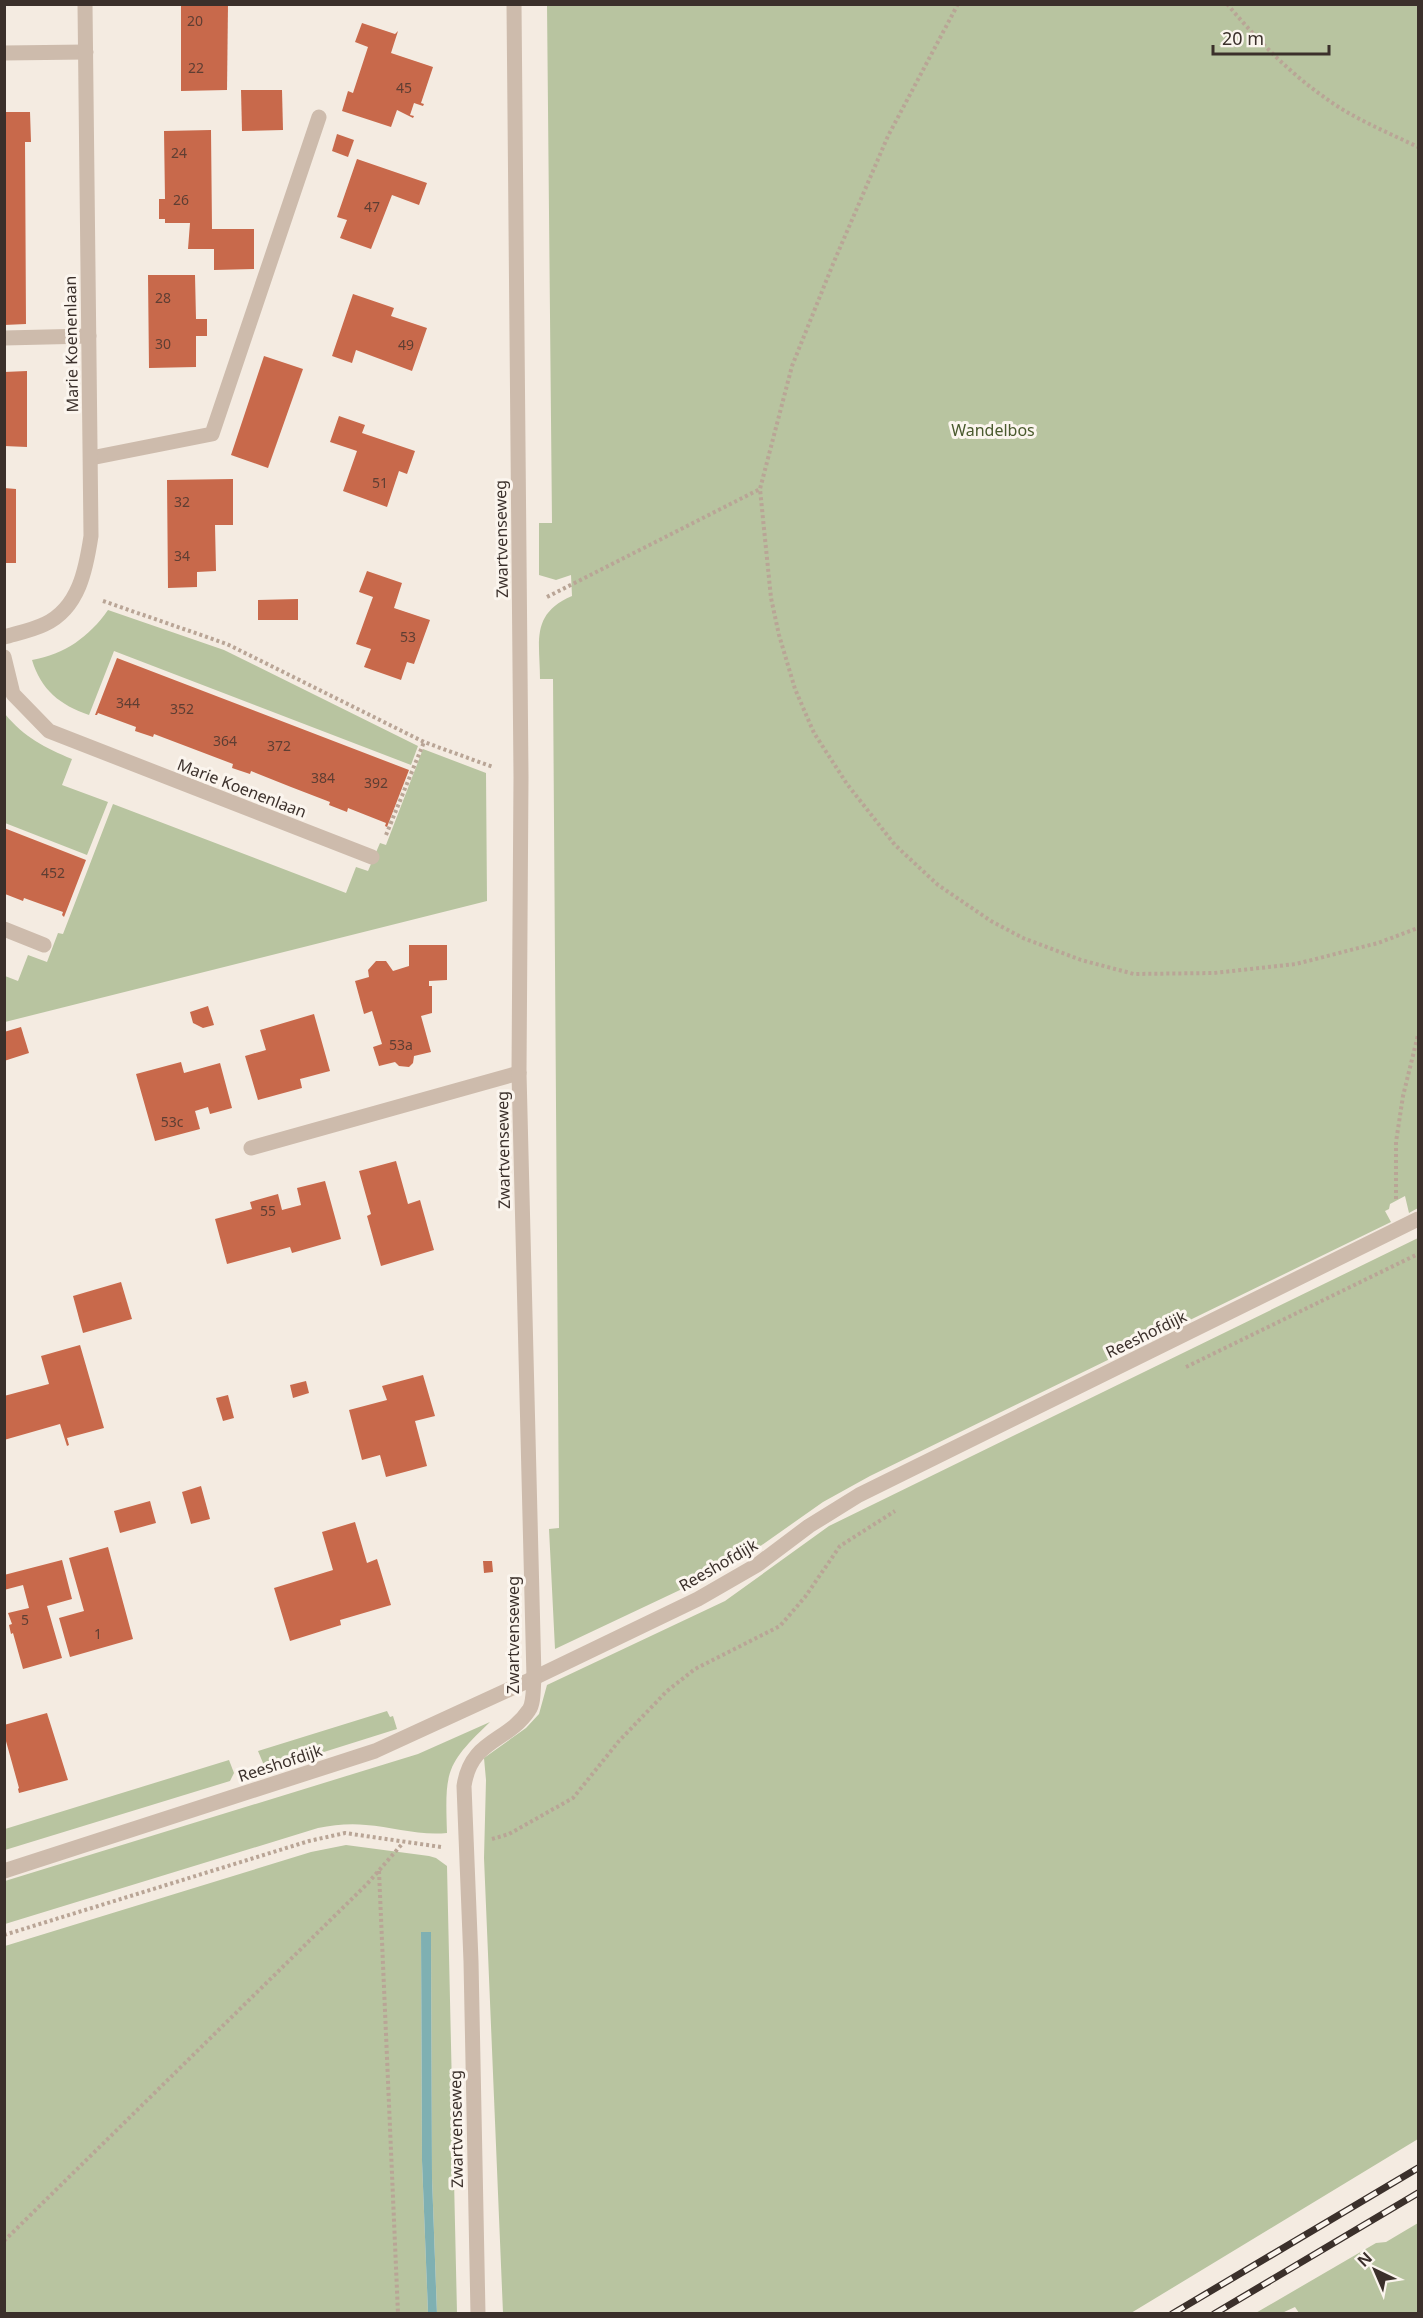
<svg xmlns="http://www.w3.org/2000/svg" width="1423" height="2318" font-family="'Noto Sans',sans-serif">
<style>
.green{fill:#b8c4a0}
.water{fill:#7fb0b2}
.building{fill:#c8694b}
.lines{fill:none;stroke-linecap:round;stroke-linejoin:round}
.path{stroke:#b9a596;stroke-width:4;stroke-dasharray:3 3;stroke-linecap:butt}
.lane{stroke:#cdbbac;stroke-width:15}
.street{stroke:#cdbbac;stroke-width:15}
.rail-casing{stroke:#3b302b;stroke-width:7}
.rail{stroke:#fbf5ee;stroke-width:4.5;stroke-dasharray:14;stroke-linecap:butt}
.labels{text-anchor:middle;stroke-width:6;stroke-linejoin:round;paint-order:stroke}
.number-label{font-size:14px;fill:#5e3e33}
.street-label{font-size:16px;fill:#3b302b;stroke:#fbf5ee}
.park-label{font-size:16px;fill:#4a5a2e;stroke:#fbf5ee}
</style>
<rect width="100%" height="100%" fill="#f4ebe1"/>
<g class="green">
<path d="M547,5H1418V1208L1409,1213L1405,1196L1390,1204L1389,1209L1385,1211L1391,1222L870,1476L823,1502L735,1564L555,1649L549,1529L559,1528L553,679H540C540,642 530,614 572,596L571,575L556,580L539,575V523H552Z"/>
<path d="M108,610L224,650L418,746L411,765L114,651L89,715C60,705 41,690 32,660C65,654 89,637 108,610Z"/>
<path d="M5,714C24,737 45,748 72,759L62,785L108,802L87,855L5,823Z"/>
<polygon points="423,749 486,773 487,901 5,1022 5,976 18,981 28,955 47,962 58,933 63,934 113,804 346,893 356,867 368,871 380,843 386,845"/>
<polygon points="1418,1238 1418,2139 1131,2313 503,2313 484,1858 486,1780 484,1758 526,1728 539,1714 547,1685 725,1601 829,1526"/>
<polygon points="387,1711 390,1717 393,1716 397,1729 273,1768 263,1763 258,1751"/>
<path d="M490,1722C445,1765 445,1771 447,1833C420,1836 393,1827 366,1825C350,1823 334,1825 318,1828L5,1924V1881L418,1754Z"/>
<polygon points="229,1760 234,1773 230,1781 5,1850 5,1829"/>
<polygon points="346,1845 429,1856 436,1858 447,1866 457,2313 437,2313 432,2178 431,1932 421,1932 422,2161 428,2313 5,2314 5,1946 311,1852"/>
<polygon points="1418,2223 1418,2313 1299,2313 1295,2307 1282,2313 1254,2314 1376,2243 1386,2242"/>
</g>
<polygon class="water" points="421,1932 431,1932 432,2178 437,2314 428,2313 422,2161"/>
<g class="building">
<polygon points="181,4 228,4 227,90 181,91"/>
<polygon points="362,23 395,34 398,31 391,53 433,67 421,103 424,104 423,106 414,103 410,115 414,116 413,118 397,110 391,127 342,111 348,91 353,93 368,47 355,42"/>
<polygon points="241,90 282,90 283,130 242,131"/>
<polygon points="4,112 30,112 31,142 25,142 26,324 4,325"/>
<polygon points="211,130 212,229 254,229 254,269 214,270 214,249 188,249 190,223 165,223 165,219 159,219 159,199 165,199 164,131"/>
<polygon points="337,134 354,140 348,157 332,151"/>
<polygon points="357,159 427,183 419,205 392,195 371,249 340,238 347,220 337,217"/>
<polygon points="148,275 195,275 196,319 207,319 207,336 196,336 196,367 149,368"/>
<polygon points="353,294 394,308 391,316 427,328 412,371 356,350 352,363 332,356"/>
<polygon points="264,356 303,369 268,468 231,455"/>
<polygon points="27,371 27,447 4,446 4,372"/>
<polygon points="339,416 365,425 362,433 415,451 407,474 399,471 387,507 343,491 357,451 330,442"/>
<polygon points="233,479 233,525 215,525 216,571 197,572 197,587 168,588 167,480"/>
<polygon points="4,488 16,489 16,563 4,563"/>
<polygon points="367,571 402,583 394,608 430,620 414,664 407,662 401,680 364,667 371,649 356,644 373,597 359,592"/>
<polygon points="298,599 298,620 258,620 258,600"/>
<polygon points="117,658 409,770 387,827 385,826 386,823 348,808 347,812 329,805 330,802 291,787 251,771 250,774 232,768 233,764 154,734 153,737 135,731 136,727 98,713 97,715 95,715"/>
<polygon points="4,828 86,860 64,917 62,915 63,912 24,898 23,901 5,894"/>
<polygon points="409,945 447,945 447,980 429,981 429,986 432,986 432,1013 421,1016 431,1052 414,1056 413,1063 409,1067 399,1066 395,1062 379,1066 373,1047 382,1044 372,1011 364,1014 355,981 369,977 368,970 376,961 386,961 393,971 409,966"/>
<polygon points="208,1006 214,1025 203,1028 193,1023 190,1012"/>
<polygon points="314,1014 330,1071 300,1079 302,1088 258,1100 245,1056 266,1050 260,1030"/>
<polygon points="21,1027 29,1053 4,1061 4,1032"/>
<polygon points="181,1062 184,1073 220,1063 232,1108 210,1114 208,1107 195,1111 200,1129 155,1141 136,1074"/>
<polygon points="396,1161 408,1204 420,1200 434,1250 381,1266 367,1216 371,1214 359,1171"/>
<polygon points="325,1181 341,1239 292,1253 290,1247 227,1264 215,1219 252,1209 250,1202 278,1194 282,1210 301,1205 297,1188"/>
<polygon points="121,1282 132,1319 83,1333 73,1296"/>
<polygon points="80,1345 104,1428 67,1438 69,1445 67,1446 60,1424 4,1440 4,1396 49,1384 41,1356"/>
<polygon points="423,1375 435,1416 415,1421 427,1466 386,1477 380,1455 362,1460 349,1410 387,1400 382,1386"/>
<polygon points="306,1381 309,1393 293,1398 290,1385"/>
<polygon points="228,1395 234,1418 223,1421 216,1398"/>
<polygon points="201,1486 210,1519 191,1524 182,1492"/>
<polygon points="150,1501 156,1523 120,1533 114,1511"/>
<polygon points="355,1522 367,1563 377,1559 391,1605 340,1620 341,1625 290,1641 274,1588 333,1570 322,1532"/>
<polygon points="108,1547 133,1639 70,1657 59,1618 84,1611 69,1558"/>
<polygon points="62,1560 72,1599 47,1606 62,1658 23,1669 13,1633 11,1634 9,1625 12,1624 8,1613 29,1608 23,1585 4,1590 4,1575"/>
<polygon points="483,1561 492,1561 493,1572 484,1573"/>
<polygon points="47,1713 68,1780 19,1793 18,1789 19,1788 4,1734 4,1725"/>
</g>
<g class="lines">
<g class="path">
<polyline points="958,4 888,136 833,264 792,366 760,489 771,598 779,635 795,689 814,733 847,784 895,845 938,885 991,921 1023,938 1081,960 1134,974 1214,973 1296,964 1378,943 1418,928"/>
<path d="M1227,4C1256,38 1287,71 1324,97C1352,118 1387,132 1418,147"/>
<polyline points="547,597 760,489"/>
<polyline points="103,601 227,644 424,742 493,767"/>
<polyline points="386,835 424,742"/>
<polyline points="1396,1199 1396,1142 1403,1096 1418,1035"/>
<polyline points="1186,1367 1418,1254"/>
<polyline points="492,1839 509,1834 573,1798 619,1741 667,1691 695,1669 780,1626 805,1597 840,1546 895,1511"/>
<polyline points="379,1871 398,2314"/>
<polyline points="4,1935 309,1841 345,1833 441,1847"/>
<polyline points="4,2241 367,1884 403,1843"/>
</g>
<g class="lane">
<polyline points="4,338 89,336"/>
<polyline points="91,458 212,434 319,117"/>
</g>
<g class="street">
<polyline points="4,53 86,52"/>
<path d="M4,637C18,633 33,630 45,624C79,608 86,569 91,536L85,4"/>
<polyline points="4,657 13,694 49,731 372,857"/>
<polyline points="4,929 44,945"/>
<polyline points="251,1148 519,1073"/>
<polyline points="4,1871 375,1751 534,1678 698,1599 757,1565 809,1526 859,1495 1418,1219"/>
<path d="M478,2314L471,1961L464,1786C471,1739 507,1743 529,1710C534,1703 533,1688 534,1678L519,1073L521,777L514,4"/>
</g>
<g class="rail-casing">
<g id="rail">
<polyline points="1172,2314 1418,2168"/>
<polyline points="1214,2314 1418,2193"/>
</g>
</g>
<use href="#rail" class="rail"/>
</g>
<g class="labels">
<g class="number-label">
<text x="195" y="26">20</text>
<text x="196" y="73">22</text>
<text x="404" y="93">45</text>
<text x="179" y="158">24</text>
<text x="181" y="205">26</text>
<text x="372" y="212">47</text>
<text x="163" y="303">28</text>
<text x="163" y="349">30</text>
<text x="406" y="350">49</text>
<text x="380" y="488">51</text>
<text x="182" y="507">32</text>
<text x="182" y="561">34</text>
<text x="408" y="642">53</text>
<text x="128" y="708">344</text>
<text x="182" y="714">352</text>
<text x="225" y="746">364</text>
<text x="279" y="751">372</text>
<text x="323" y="783">384</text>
<text x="376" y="788">392</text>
<text x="53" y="878">452</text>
<text x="401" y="1050">53a</text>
<text x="172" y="1127">53c</text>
<text x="268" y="1216">55</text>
<text x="25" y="1625">5</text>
<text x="98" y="1639">1</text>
</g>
<g class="street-label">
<text transform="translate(71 344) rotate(-91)" y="6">Marie Koenenlaan</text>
<text transform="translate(501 539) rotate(-91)" y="6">Zwartvenseweg</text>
<text transform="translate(242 788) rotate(21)" y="6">Marie Koenenlaan</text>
<text transform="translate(503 1150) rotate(-91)" y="6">Zwartvenseweg</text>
<text transform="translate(1146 1334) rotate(-26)" y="6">Reeshofdijk</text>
<text transform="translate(718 1565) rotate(-30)" y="6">Reeshofdijk</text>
<text transform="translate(513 1635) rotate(-90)" y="6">Zwartvenseweg</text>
<text transform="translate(280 1763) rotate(-18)" y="6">Reeshofdijk</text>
<text transform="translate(456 2129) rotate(-91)" y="6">Zwartvenseweg</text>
</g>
<g class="park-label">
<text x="993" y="436">Wandelbos</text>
</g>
</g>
<rect width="1423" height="2318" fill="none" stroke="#3b302b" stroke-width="12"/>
<g transform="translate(1375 2270) rotate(316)" stroke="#fbf5ee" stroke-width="4.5" paint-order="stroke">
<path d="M0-4.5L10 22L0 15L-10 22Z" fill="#3b302b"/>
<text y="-9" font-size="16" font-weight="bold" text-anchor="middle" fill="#3b302b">N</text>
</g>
<path d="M1213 45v9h116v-9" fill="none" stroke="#3b302b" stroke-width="3"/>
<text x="1222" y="45" font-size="18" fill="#3b302b" stroke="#fbf5ee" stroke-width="4.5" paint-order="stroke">20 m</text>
</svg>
